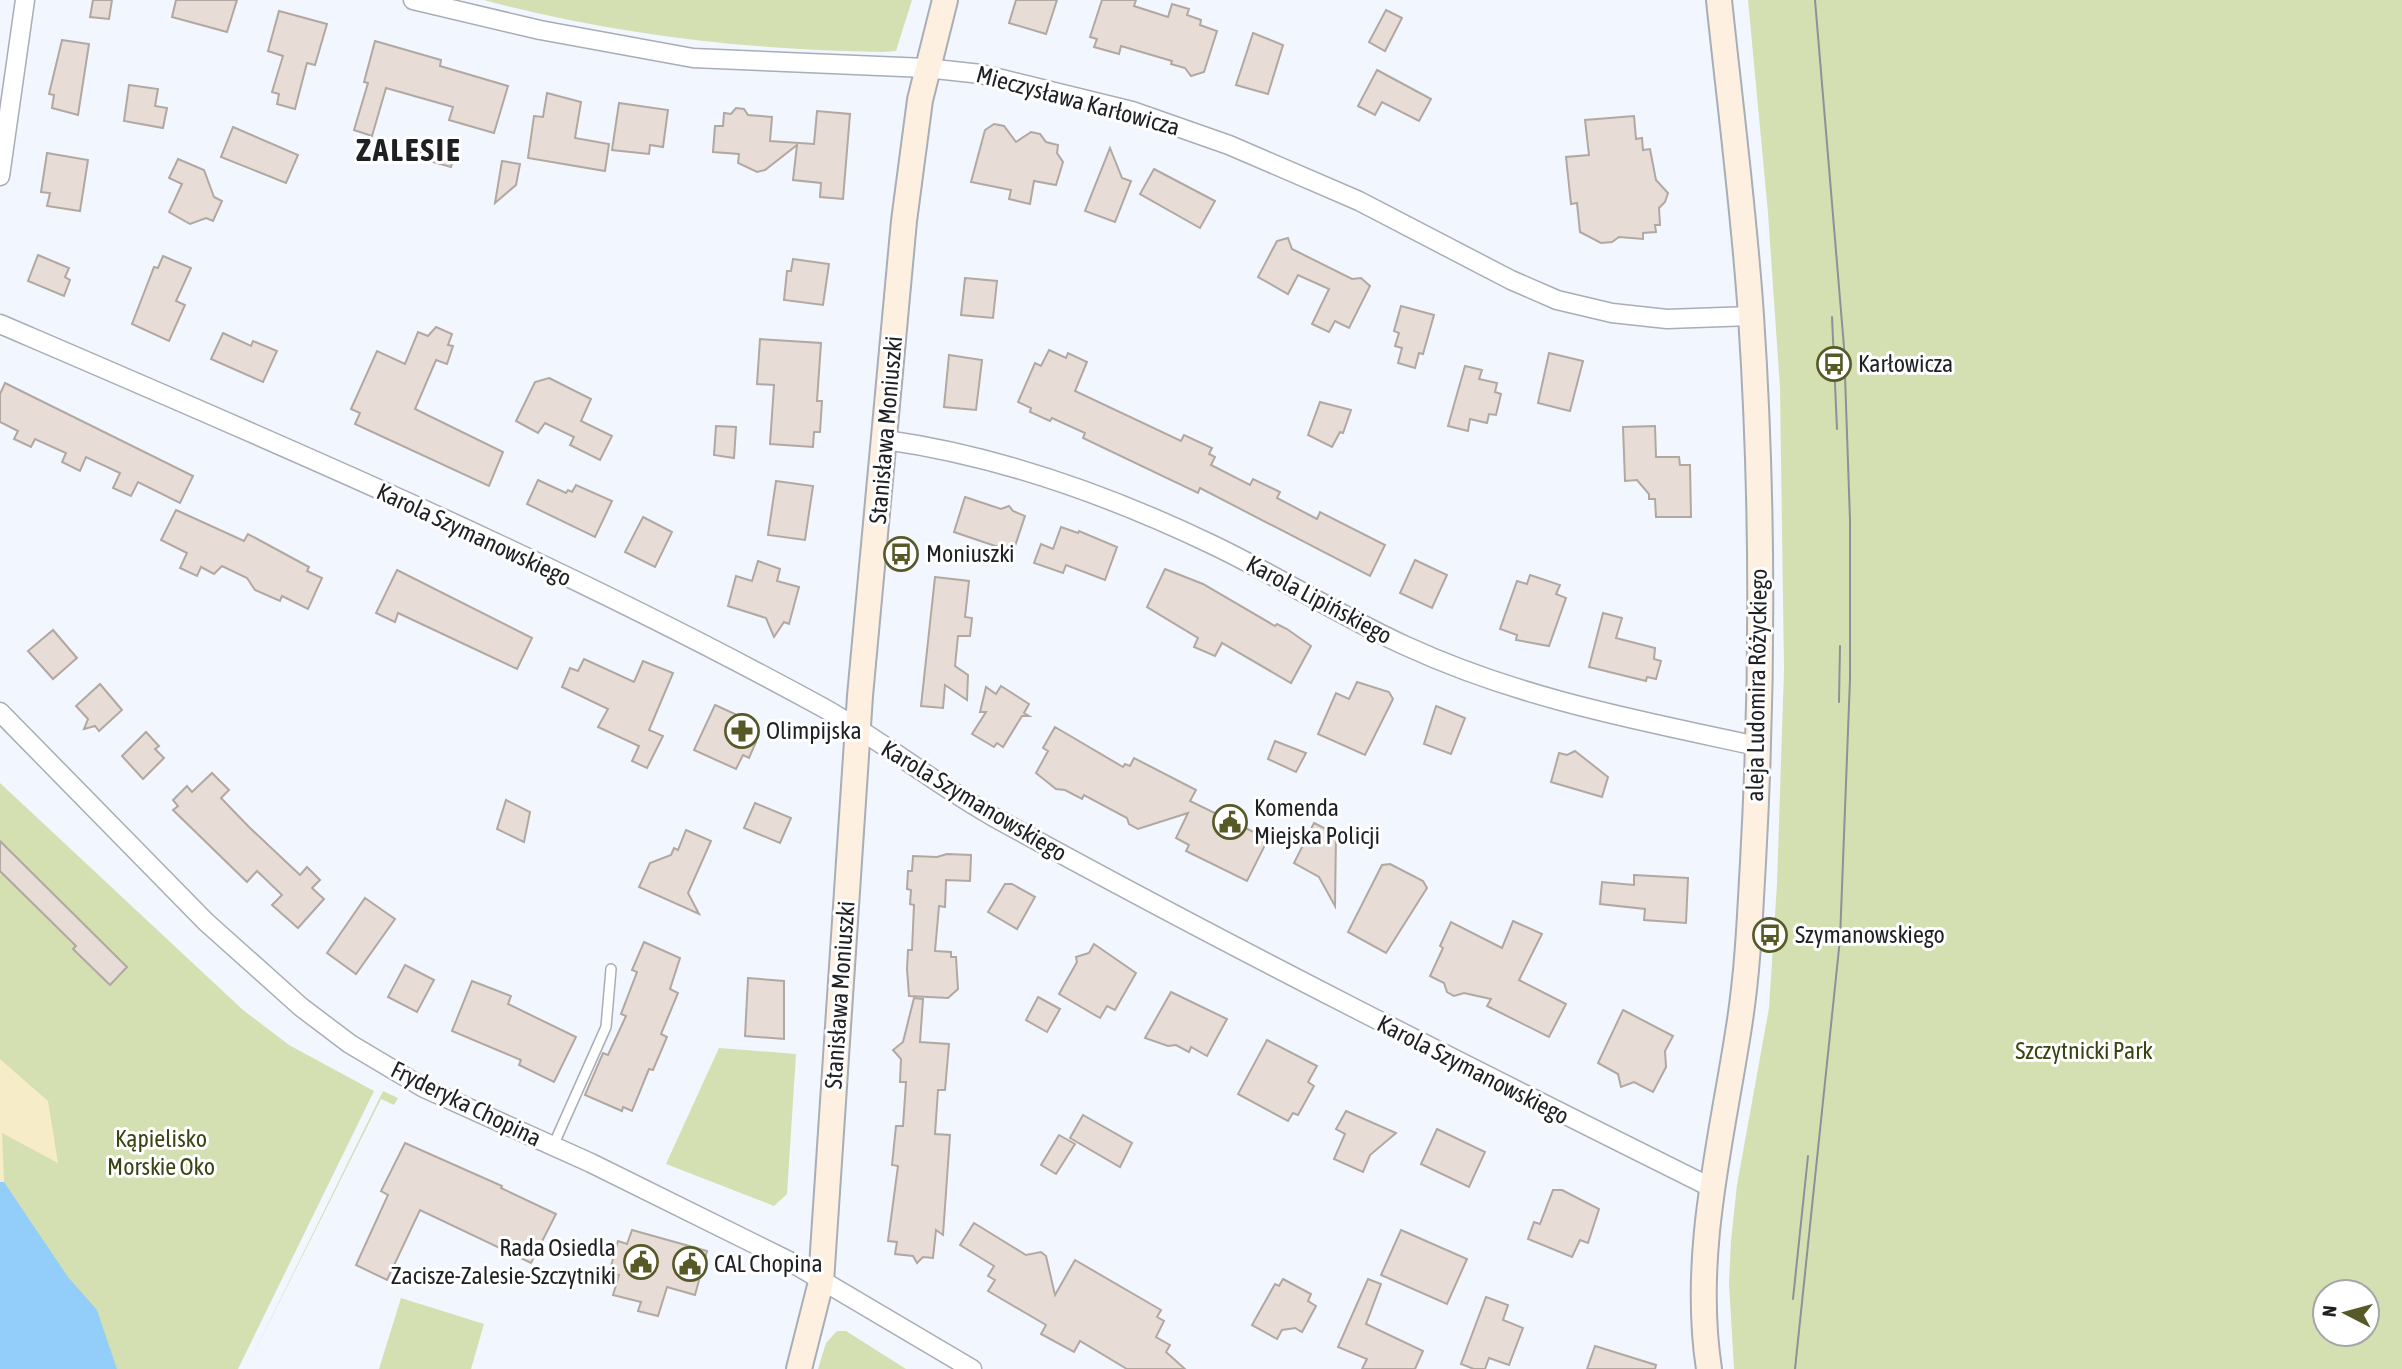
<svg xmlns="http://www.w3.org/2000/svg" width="2402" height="1369" font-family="'Asap Condensed',sans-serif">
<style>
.green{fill:#d4e0b1;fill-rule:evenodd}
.sand{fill:#f6ecc7}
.water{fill:#93cefb}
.building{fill:#e7ddd6;stroke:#b1a8a1;stroke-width:2}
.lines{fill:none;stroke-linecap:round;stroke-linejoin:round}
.lane-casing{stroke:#a8adb6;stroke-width:12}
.street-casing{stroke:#a8adb6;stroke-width:21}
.secondary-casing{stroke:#a8adb6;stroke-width:28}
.lane{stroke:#fff;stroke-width:9}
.street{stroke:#fff;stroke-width:18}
.secondary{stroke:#fdf0e1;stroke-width:24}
.tram{stroke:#8e9197;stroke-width:2}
.labels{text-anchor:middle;stroke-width:6;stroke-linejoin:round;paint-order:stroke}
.street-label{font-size:24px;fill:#1e2024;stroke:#fff}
.poi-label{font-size:24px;fill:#1e2024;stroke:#fff;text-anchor:start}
.park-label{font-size:24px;fill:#3a4312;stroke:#fff}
.district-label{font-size:32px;font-weight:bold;letter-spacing:2px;fill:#1e2024;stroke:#fff}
</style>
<rect width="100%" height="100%" fill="#f2f6fe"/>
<g class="green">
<path d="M484,0H912L896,51L884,52C748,50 616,35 484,0Z"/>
<path d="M1748,0H2402V1369H1734L1729,1283L1731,1241L1737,1185L1769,1008L1777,884L1784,670L1780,388L1768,213ZM2325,1292H2367V1334H2325Z"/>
<polygon points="0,783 243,1010 289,1045 374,1091 238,1369 0,1369"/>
<polygon points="719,1048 796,1054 787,1194 774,1206 666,1164"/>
<polygon points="383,1091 398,1098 394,1105 381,1099 246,1369"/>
<polygon points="401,1298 484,1324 471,1369 379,1369"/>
<polygon points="837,1331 846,1331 906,1369 818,1369 826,1343"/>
</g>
<polygon class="sand" points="0,1059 48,1101 58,1163 2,1133 4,1182 0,1182"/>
<polygon class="water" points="0,1182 4,1182 68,1277 97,1310 117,1369 0,1369"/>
<g class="building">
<polygon points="93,0 112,0 109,19 90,17"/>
<polygon points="176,0 237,0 227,32 172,17"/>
<polygon points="1016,0 1057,0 1046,34 1009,23"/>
<polygon points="1102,0 1136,0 1134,6 1168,17 1172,4 1189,9 1187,15 1201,20 1200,25 1217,31 1204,72 1191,76 1185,68 1171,64 1172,61 1121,46 1119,54 1094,47 1097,39 1090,37"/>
<polygon points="1386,10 1402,18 1385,51 1369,42"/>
<polygon points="279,11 327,24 315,65 307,63 295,109 277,104 279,94 272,92 283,56 268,51"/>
<polygon points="1253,33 1283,45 1268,94 1236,85"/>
<polygon points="62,40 89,44 78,115 52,108 54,95 49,94"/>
<polygon points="375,41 441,60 440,66 508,86 494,133 449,120 453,107 386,88 372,136 354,130 368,83 364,82"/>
<polygon points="1377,70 1431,99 1419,121 1382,102 1375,115 1358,106"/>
<polygon points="129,85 158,89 155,106 167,108 163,128 124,121"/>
<polygon points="547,93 581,102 575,138 609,144 605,171 528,158 534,116 543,117"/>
<polygon points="619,103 668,110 663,147 650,145 649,154 612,150"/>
<polygon points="736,108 744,109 748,115 772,117 770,141 814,144 817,111 850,114 843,199 820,197 821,183 793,180 797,145 765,170 757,172 738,163 739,154 713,152 715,126 723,126 724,113 731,114"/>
<polygon points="1634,116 1636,139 1642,138 1643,150 1650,149 1656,180 1668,193 1665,202 1659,208 1660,225 1655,225 1656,232 1643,233 1643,239 1619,237 1612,242 1601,243 1580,232 1577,203 1571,204 1566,157 1589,155 1585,120"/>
<polygon points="994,124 1004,126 1016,142 1031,132 1040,134 1046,142 1058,145 1057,153 1063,162 1056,185 1034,181 1030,204 1009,199 1011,190 971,182 985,130"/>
<polygon points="233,127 298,155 286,183 221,157"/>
<polygon points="424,139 456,149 451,167 419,158"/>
<polygon points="1110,148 1122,178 1131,181 1115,222 1085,211"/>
<polygon points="47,153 88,160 80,211 47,206 50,193 41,192"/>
<polygon points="178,159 204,170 214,197 222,201 213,221 206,218 190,224 169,212 182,184 169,178"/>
<polygon points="502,161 520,164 516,185 495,203"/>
<polygon points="1154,169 1215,201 1200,228 1140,194"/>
<polygon points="1288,238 1292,249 1352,279 1361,278 1370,286 1349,328 1335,321 1329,332 1312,324 1329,289 1298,275 1288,294 1258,277 1277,241"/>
<polygon points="38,255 69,268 65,277 70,280 64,296 28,281"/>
<polygon points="163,256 191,268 176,301 185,305 169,341 132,324 154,267 158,268"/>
<polygon points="793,259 829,264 823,305 784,300 787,271 791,271"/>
<polygon points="965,278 997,281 993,318 961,315"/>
<polygon points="1401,306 1434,315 1423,354 1419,353 1415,368 1398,363 1402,348 1395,346 1399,333 1394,331"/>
<polygon points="436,327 452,334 448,345 453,346 447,364 436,360 415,409 503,452 489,486 355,424 360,413 351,409 377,351 405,364 418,332 428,336"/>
<polygon points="223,333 251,346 253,341 277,351 263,382 211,359"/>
<polygon points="760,339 821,343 817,401 822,401 820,432 814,432 813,447 770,444 774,385 757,384"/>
<polygon points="1049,350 1066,358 1068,353 1087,362 1075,391 1181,441 1184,435 1212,448 1209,454 1215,457 1211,465 1250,485 1253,479 1280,492 1277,498 1317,519 1320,512 1385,545 1370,576 1200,488 1198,493 1083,438 1085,433 1052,418 1050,421 1030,412 1031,408 1018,402 1035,363 1041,366"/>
<polygon points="1549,353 1583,361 1570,411 1538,403"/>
<polygon points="949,355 982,360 976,410 944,407"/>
<polygon points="1465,366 1482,370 1479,379 1497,383 1495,392 1501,394 1496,415 1489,414 1487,423 1470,419 1468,431 1448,426"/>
<polygon points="549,378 591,399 581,421 612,436 600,460 570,445 574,437 545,423 538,433 516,421 535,382"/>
<polygon points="5,383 193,476 180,503 138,482 131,496 113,488 120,473 86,457 80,471 62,462 66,453 35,439 31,447 14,439 18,431 0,422 0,394"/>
<polygon points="1320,402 1351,410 1343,433 1340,432 1332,447 1308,435"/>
<polygon points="716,426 736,427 734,458 714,455"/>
<polygon points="1655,426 1656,457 1679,457 1680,465 1690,465 1691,517 1656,517 1655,499 1649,499 1649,494 1637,480 1625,481 1623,427"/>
<polygon points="538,480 566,493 568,490 572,492 576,485 612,501 595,537 527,504"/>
<polygon points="776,481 813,486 805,540 768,535"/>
<polygon points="965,497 1001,509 1009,506 1013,511 1025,516 1013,552 954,532"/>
<polygon points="176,510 244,541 248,534 309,567 307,571 322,578 308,609 282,596 280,601 255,590 247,578 222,566 214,574 201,567 197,576 180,568 187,553 161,540"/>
<polygon points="643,517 672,532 655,567 625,552"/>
<polygon points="1061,527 1078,533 1079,531 1117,547 1105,580 1066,565 1063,573 1034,563 1041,544 1053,549"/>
<polygon points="1415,560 1447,575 1432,608 1400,593"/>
<polygon points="758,561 780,569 777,581 799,587 789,624 784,622 774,637 766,618 728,606 736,576 752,581"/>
<polygon points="1165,569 1203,584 1275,626 1277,624 1287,629 1311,646 1291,683 1222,643 1215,656 1194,647 1198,638 1147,607"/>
<polygon points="397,570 532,638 517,669 398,613 395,622 376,613"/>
<polygon points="1530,575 1560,585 1556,594 1566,598 1549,646 1516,640 1517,635 1500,629 1517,581 1527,584"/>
<polygon points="935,577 969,581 965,617 972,618 970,636 958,636 955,666 968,675 967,700 945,685 943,708 921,706"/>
<polygon points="1603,613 1622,618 1616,638 1655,648 1654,659 1661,661 1656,679 1647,677 1646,681 1589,667"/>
<polygon points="53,630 77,658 53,679 28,651"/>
<polygon points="584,659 634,682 643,661 673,673 649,730 663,736 647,768 632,761 639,746 598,727 608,709 562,687 570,668 578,671"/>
<polygon points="1357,682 1389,692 1393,699 1365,755 1318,734 1336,693 1349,699"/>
<polygon points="100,684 122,710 99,731 95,726 84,729 88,719 76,706"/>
<polygon points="1001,686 1029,704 1024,713 1029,716 1022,716 1003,747 997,743 994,747 972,734 986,712 980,712 986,687 996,694"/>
<polygon points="715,705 757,724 751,739 756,742 749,758 743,755 736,769 694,750"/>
<polygon points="1436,706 1465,718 1451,754 1424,744"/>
<polygon points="1055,727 1123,767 1125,764 1130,766 1134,758 1196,790 1190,801 1268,839 1247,881 1186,851 1189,845 1176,838 1188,813 1138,829 1129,824 1127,818 1084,795 1082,799 1065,790 1056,789 1036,773 1048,751 1043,748"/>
<polygon points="146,732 159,746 155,749 164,758 143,779 122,756"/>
<polygon points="1275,741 1306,753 1296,772 1268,759"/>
<polygon points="1575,751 1608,777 1602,797 1551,782 1559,753 1567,755"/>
<polygon points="212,773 229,790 221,798 249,827 300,875 307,867 320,880 312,888 324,899 298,928 272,905 282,895 257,871 247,882 173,810 178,806 173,800 187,786 192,792"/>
<polygon points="506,800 530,812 524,842 497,829"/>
<polygon points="755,803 791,818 780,843 744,828"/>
<polygon points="1314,823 1336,834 1335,906 1319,877 1294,863"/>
<polygon points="686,830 711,841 688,893 699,914 639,887 650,863 671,855 674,848 678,850"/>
<polygon points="0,841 127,967 110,985 73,949 76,946 0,871"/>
<polygon points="947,854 971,855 970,881 946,880 945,907 939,906 935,951 951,952 951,957 956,957 958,989 948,998 909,996 907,969 908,950 912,950 914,905 910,904 911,890 907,889 908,871 912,871 913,856 937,857"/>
<polygon points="1390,864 1423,881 1427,888 1386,953 1348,932 1382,865"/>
<polygon points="1634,875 1688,878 1686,923 1644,920 1645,909 1600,904 1602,882 1634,885"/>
<polygon points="1005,884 1012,884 1035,897 1017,929 988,912"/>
<polygon points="365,898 395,919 356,974 327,953"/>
<polygon points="1513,921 1542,934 1519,980 1566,1004 1549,1037 1487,1006 1491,999 1464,993 1454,996 1447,992 1444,983 1430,976 1443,948 1440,946 1451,922 1502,948"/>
<polygon points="644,942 680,958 670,989 678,993 661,1034 667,1037 653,1070 649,1069 632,1111 623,1107 622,1111 585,1095 603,1053 608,1055 626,1016 621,1014 637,972 632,970"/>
<polygon points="1094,944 1136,973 1115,1010 1107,1006 1100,1018 1059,994 1077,962 1076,957 1089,953"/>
<polygon points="405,965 434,980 417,1012 388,997"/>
<polygon points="748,978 784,981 784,1039 745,1036"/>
<polygon points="472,981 511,996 508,1004 576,1037 554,1082 519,1065 521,1060 452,1031"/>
<polygon points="1171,992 1227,1019 1207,1056 1191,1047 1189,1052 1176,1045 1168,1046 1145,1038"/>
<polygon points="1038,997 1060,1009 1047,1032 1026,1020"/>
<polygon points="914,998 923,999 920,1042 949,1044 945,1090 938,1090 935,1134 950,1135 943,1235 936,1230 933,1258 923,1257 917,1263 913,1256 895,1254 897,1242 888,1241 898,1166 892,1165 896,1126 903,1126 906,1082 900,1082 901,1059 893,1050 903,1042"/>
<polygon points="1623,1010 1673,1036 1665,1051 1666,1067 1653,1092 1634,1082 1621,1087 1618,1074 1598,1063"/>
<polygon points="1267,1040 1317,1066 1308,1082 1314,1086 1298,1115 1293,1113 1288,1121 1238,1094"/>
<polygon points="1346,1111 1396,1133 1370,1155 1363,1172 1334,1159 1345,1134 1336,1129"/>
<polygon points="1083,1115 1132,1143 1120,1167 1070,1138"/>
<polygon points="1437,1129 1485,1152 1469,1187 1421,1164"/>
<polygon points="1059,1135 1075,1144 1056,1174 1041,1165"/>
<polygon points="405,1143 502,1186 501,1188 556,1214 531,1263 420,1210 387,1280 356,1265 388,1195 381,1191"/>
<polygon points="1553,1190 1562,1190 1599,1209 1588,1243 1580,1240 1572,1257 1528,1239 1534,1222 1540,1224"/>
<polygon points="974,1223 1026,1255 1041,1252 1046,1256 1055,1295 1075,1260 1161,1310 1157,1317 1164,1321 1156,1337 1170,1345 1166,1352 1185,1369 1127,1369 1080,1341 1074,1352 1041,1334 1046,1325 988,1291 995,1280 988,1276 994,1266 960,1245"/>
<polygon points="632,1230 707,1251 695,1295 667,1287 658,1316 638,1311 641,1302 613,1295 619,1275 609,1273 618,1241 627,1244"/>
<polygon points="1401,1230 1467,1259 1447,1304 1381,1275"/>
<polygon points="1283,1279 1311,1294 1308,1301 1316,1306 1302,1332 1295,1328 1282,1330 1277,1339 1252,1325 1275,1284 1279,1286"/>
<polygon points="1368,1279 1381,1284 1366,1324 1423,1351 1415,1369 1362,1369 1367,1359 1338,1347"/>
<polygon points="1486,1297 1508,1305 1503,1320 1523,1328 1509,1365 1489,1358 1485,1369 1474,1369 1461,1364"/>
<polygon points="1595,1346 1656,1365 1655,1369 1587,1369"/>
</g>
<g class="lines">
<g class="lane-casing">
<polyline id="lane" points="553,1146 606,1027 611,969"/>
</g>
<g class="street-casing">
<g id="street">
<polyline points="413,0 540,30 693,58 926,68 981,74 1132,111 1229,145 1359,201 1511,280 1557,300 1612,313 1667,319 1751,316"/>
<polyline points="0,176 25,0"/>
<path d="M0,324C277,443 557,562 822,707C883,741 939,787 1001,821C1235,950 1473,1069 1712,1188"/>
<path d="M886,440C999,456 1111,496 1213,545C1278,576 1340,616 1406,646C1519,698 1636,720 1757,746"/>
<polyline points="0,712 206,922 301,1007 350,1044 424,1088 591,1163 789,1261 972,1369"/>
</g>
</g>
<g class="secondary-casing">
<g id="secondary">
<polyline points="799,1369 821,1282 860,696 904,221 920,100 945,0"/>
<path d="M1709,1369C1691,1252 1723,1135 1740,1020C1748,967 1750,914 1753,862C1763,681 1763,497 1751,316C1744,211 1730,105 1719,0"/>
</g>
</g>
<use href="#lane" class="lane"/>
<use href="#street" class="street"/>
<use href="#secondary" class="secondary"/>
<g class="tram">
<polyline points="1832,317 1837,429"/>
<polyline points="1839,702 1840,646"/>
<polyline points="1793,1299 1808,1156"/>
<polyline points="1795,1369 1840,939 1850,679 1850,520 1844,347 1815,0"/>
</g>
</g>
<defs>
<g id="bus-ring" transform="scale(1.75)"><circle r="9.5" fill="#fff" stroke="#575927" stroke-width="1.5"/><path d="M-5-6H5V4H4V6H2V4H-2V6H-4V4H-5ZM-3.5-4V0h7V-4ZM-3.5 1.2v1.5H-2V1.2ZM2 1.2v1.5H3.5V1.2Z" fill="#575927"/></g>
<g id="pharmacy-ring" transform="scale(1.75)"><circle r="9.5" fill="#fff" stroke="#575927" stroke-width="1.5"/><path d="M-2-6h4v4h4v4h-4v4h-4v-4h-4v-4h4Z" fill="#575927"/></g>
<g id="civic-ring" transform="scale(1.75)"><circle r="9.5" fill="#fff" stroke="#575927" stroke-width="1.5"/><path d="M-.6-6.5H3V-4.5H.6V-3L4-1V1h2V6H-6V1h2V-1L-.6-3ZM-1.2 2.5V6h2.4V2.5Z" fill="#575927"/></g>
</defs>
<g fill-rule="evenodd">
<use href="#bus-ring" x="1834" y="364"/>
<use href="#bus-ring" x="901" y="554"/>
<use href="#pharmacy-ring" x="742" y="731"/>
<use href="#civic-ring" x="1230" y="822"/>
<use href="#bus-ring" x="1770" y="935"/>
<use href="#civic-ring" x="641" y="1262"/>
<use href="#civic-ring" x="690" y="1264"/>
</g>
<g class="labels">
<g class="street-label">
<text transform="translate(1078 101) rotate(15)" y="8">Mieczysława Karłowicza</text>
<text transform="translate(886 430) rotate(-85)" y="8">Stanisława Moniuszki</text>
<text transform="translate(474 535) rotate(25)" y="8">Karola Szymanowskiego</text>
<text transform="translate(1319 600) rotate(28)" y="8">Karola Lipińskiego</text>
<text transform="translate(1757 685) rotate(-89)" y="8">aleja Ludomira Różyckiego</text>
<text transform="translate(974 801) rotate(31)" y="8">Karola Szymanowskiego</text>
<text transform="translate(840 995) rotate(-86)" y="8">Stanisława Moniuszki</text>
<text transform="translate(1473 1070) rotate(27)" y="8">Karola Szymanowskiego</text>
<text transform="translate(466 1104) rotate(26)" y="8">Fryderyka Chopina</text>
</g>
<g class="poi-label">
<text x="1858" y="372">Karłowicza</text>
<text x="926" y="562">Moniuszki</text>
<text x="766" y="739">Olimpijska</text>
<text x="1254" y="816">Komenda<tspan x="1254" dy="28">Miejska Policji</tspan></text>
<text x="1795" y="943">Szymanowskiego</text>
<text x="616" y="1256" text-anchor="end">Rada Osiedla<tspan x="616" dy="28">Zacisze-Zalesie-Szczytniki</tspan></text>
<text x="714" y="1272">CAL Chopina</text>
</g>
<g class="park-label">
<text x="2084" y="1059">Szczytnicki Park</text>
<text x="161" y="1147">Kąpielisko<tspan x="161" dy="28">Morskie Oko</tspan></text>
</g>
<g class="district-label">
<text x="409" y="161">ZALESIE</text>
</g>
</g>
<g transform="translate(2346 1313) rotate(276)"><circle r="33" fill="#ffffff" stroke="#a5a6a7" stroke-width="2"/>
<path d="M0-5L12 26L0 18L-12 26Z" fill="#575927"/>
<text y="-10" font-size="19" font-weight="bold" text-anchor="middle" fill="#1e2024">N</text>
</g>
</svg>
